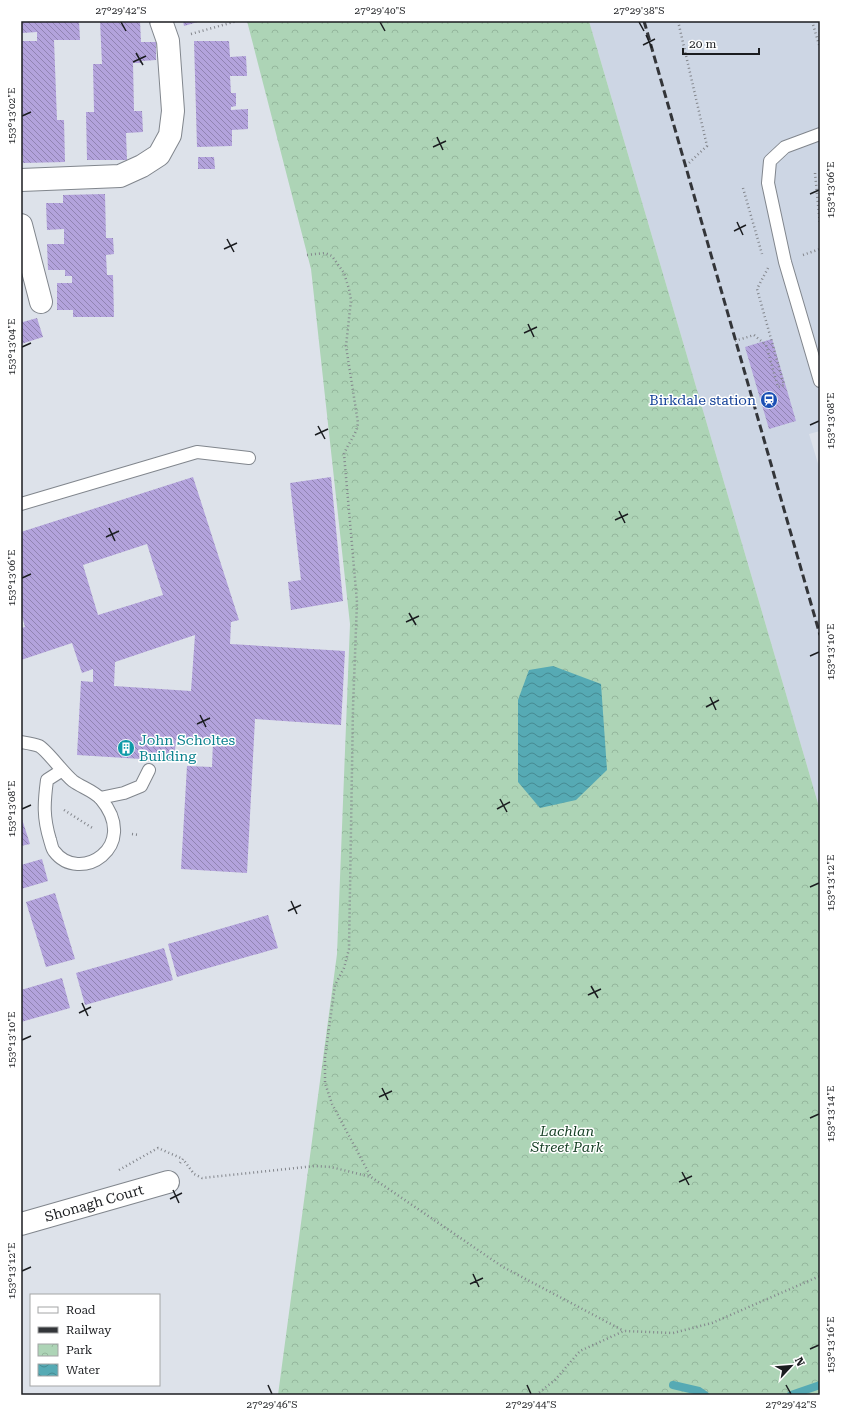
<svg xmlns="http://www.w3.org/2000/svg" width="841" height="1416" font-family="'Roboto Serif',serif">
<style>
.built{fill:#cdd6e4}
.park{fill:url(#park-crowns)}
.water{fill:url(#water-waves)}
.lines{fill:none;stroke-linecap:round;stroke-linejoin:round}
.stream{stroke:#56aab4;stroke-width:8}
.building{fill:url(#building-back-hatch);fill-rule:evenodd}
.lane-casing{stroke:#81868d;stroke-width:14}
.street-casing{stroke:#81868d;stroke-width:24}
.path{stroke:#83868c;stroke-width:2.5;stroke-dasharray:1 3;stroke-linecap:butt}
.lane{stroke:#fff;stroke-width:12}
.street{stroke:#fff;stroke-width:22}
.rail{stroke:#333539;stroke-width:3;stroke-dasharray:8 4;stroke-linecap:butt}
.ticks{fill:none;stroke:#1b1d20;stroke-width:1.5}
.labels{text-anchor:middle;stroke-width:3;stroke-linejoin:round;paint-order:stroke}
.transit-label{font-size:14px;fill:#164399;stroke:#fff;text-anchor:end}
.culture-label{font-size:14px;fill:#0d838f;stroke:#fff;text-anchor:start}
.park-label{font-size:14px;font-style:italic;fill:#133d22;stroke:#fff}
.street-label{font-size:14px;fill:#1b1d20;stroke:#fff}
.neatline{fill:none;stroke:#1b1d20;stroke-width:1.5}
.ticks-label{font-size:10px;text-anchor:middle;fill:#1b1d20}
</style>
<defs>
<pattern id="park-crowns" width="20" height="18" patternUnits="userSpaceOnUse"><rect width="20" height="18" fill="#add4b6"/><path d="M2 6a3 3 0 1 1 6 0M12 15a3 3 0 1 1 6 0" fill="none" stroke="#94b69c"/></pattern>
<pattern id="water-waves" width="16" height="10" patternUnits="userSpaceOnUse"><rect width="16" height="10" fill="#56aab4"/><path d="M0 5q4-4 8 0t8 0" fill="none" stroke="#468a92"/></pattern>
<pattern id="building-back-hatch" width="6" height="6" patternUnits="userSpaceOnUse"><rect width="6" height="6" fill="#b3a3dc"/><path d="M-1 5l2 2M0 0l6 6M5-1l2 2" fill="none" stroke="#9184b2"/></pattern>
</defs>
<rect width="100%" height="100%" fill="#dde2ea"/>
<polygon class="built" points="589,21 818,21 820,26 820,431 809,434 820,470 820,810"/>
<polygon class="park" points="247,21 589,21 820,810 820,1395 278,1395 337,954 350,624 311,269"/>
<polygon class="water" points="553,666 601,684 607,770 576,800 540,808 518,782 518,700 529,670"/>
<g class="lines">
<g class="stream">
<polyline points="673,1385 699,1391 705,1395"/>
<polyline points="791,1395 820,1385"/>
</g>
</g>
<g class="building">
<polygon points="21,21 79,21 80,40 54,40 57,120 64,120 65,162 23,163 23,155 21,155 21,41 37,41 37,32 22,33"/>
<polygon points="100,21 140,21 141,42 156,42 156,60 141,61 141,63 133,63 134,111 142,111 143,132 126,133 127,160 87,160 86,112 94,112 93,64 102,64"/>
<polygon points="183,21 201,21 184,26"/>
<polygon points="194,41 229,41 230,57 246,56 247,76 230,76 231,93 236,93 236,106 231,107 231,110 248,109 248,129 232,130 232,146 197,147"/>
<polygon points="198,157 214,157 215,169 198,169"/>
<polygon points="105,194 106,238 113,238 114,254 106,255 107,275 113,275 114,317 73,317 73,310 57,310 57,283 72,283 72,276 65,276 65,270 48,270 47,244 64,244 64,229 47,230 46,203 63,203 63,195"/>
<polygon points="21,317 23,322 37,318 43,337 21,344"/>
<polygon points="772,339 796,421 769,429 745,347"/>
<path d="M193,477L239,620L231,622L230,644L345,651L341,725L255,719L247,873L181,869L187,766L212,767L213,741L176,739L174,761L77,755L81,681L93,682V669L82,673L72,643L21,660V628L25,627L21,612V532ZM147,544L163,595L98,615L83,565ZM195,635L191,691L114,686L115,662Z"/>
<polygon points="331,477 343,601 291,610 288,582 301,580 290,483"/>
<polygon points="21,816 30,844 21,846"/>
<polygon points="42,859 48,881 21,889 21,865"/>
<polygon points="55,893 75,959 46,967 26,902"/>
<polygon points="268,915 278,948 177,977 168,944"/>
<polygon points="164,948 173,980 85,1005 76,973"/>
<polygon points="62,978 70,1008 21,1022 21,990"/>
</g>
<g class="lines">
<g class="lane-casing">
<g id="lane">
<polyline points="820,134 785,147 770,161 768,183 785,262 820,381"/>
<polyline points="21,504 197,452 249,458"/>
<path d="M21,742C27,743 34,744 39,746C46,749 63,773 73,781C81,787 94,791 101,799C141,847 79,885 54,851C52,849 51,843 50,840C43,817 44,803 47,780L61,771"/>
<polyline points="100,798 124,793 141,786 149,770"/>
</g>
</g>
<g class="street-casing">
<g id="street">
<polyline points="21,180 120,176 142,166 159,155 170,135 173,111 168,41 161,21"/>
<polyline points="21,225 41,302"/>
<polyline points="21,1224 168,1182"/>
</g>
</g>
<g class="path">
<polyline points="678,21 707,146 689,163"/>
<polyline points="812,21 820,48"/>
<polyline points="191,34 237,21"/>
<polyline points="815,173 820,225"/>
<polyline points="743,188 762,254"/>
<path d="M307,255L325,253L332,256L344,273L349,289L351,300L346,346L358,423C356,436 348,443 344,454L357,602L353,708L349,949L344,968L335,985L325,1057V1083L332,1104L371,1177"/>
<polyline points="803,255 820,249"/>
<polyline points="735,341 754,335 766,345 778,387 784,385 757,289 768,268"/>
<polyline points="64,810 94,829"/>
<polyline points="132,834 139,835"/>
<polyline points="180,1163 183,1159 194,1174 202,1178 315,1166 331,1167 371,1177 503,1267 624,1331"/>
<polyline points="119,1170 158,1148 183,1159"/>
<polyline points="536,1395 555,1380 580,1351 624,1331 673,1333 712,1323 820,1276"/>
</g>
<use href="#lane" class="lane"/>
<use href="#street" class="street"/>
<polyline class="rail" points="644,21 820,635"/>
</g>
<path class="ticks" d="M121,22L126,31M380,22L385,31M639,22L644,31M646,35L652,48M643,45L655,39M136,53L143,65M133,62L146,56M22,116L31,112M437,137L443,150M433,147L446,141M810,194L819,190M737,222L743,235M734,231L746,225M227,239L234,252M224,249L237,243M528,324L534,337M524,333L537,327M22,347L31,343M810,425L819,421M318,426L325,439M315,435L328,429M619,511L625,523M615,520L628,514M109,528L115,541M106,537L119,531M22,578L31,574M409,613L416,625M406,622L419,616M810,656L819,652M710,697L716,710M706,707L719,700M200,715L206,727M197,724L210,718M500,799L507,812M22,809L31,805M497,809L510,802M810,887L819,883M291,901L297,914M288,911L301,905M591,986L598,998M588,995L601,989M82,1003L88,1016M79,1013L91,1007M22,1040L31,1036M382,1088L388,1100M379,1097L392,1091M810,1118L819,1114M682,1172L689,1185M679,1182L692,1176M173,1190L179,1203M170,1199L182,1193M22,1271L31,1267M473,1274L479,1287M470,1284L483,1278M810,1349L819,1345M268,1385L272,1394M527,1385L531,1394M786,1385L791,1394"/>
<defs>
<g id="station-disc" transform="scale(0.9)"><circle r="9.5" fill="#1a4fb4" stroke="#fff"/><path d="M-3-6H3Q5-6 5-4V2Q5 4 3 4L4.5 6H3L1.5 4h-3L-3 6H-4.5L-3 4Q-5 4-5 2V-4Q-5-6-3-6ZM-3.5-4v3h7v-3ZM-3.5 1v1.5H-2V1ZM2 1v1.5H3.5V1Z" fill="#fff"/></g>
<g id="building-disc" transform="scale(0.9)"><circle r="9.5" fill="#0f9aa8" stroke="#fff"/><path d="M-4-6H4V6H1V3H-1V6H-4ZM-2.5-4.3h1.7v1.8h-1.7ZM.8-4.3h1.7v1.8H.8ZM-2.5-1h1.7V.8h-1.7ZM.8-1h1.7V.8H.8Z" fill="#fff"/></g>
</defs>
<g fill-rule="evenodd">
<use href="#station-disc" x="769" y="400"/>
<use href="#building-disc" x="126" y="748"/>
</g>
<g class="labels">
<g class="transit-label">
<text x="756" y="405">Birkdale station</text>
</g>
<g class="culture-label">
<text x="139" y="745">John Scholtes<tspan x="139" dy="16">Building</tspan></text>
</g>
<g class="park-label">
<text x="567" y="1136">Lachlan<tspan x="567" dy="16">Street Park</tspan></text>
</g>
<g class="street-label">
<text transform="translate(94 1203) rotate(-16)" y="5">Shonagh Court</text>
</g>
</g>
<rect width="841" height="1416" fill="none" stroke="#ffffff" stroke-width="44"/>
<rect x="30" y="1294" width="130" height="92" fill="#ffffff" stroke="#a4a5a6"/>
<rect x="38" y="1307" width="20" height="6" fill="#ffffff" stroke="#a4a5a6"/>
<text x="66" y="1314" font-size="12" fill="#1b1d20">Road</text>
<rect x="38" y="1327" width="20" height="6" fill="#333539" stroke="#a4a5a6"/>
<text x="66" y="1334" font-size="12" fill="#1b1d20">Railway</text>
<rect x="38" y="1344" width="20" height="12" fill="url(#park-crowns)" stroke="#a4a5a6"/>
<text x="66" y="1354" font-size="12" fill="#1b1d20">Park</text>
<rect x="38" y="1364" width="20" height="12" fill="url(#water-waves)" stroke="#a4a5a6"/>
<text x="66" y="1374" font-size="12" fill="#1b1d20">Water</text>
<g transform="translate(791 1366) rotate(64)" stroke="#ffffff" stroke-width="3" paint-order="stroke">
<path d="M0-3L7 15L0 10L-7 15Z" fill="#1b1d20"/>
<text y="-6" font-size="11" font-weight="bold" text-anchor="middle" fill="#1b1d20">N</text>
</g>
<path d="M683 48v6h76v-6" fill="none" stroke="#1b1d20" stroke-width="2"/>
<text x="689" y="48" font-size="12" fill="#1b1d20" stroke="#ffffff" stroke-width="3" paint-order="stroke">20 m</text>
<rect x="22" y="22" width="797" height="1372" class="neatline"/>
<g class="ticks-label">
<text x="121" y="14">27°29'42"S</text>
<text x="380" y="14">27°29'40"S</text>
<text x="639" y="14">27°29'38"S</text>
<text transform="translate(11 116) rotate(-90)" y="4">153°13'02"E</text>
<text transform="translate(830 190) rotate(-90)" y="4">153°13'06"E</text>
<text transform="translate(11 347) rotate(-90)" y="4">153°13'04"E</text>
<text transform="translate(830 421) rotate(-90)" y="4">153°13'08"E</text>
<text transform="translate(11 578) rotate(-90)" y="4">153°13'06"E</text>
<text transform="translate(830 652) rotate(-90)" y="4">153°13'10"E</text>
<text transform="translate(11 809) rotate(-90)" y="4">153°13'08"E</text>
<text transform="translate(830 883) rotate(-90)" y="4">153°13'12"E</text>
<text transform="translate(11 1040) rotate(-90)" y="4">153°13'10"E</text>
<text transform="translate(830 1114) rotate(-90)" y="4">153°13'14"E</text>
<text transform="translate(11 1271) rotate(-90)" y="4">153°13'12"E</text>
<text transform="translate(830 1345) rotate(-90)" y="4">153°13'16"E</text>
<text x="272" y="1408">27°29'46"S</text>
<text x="531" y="1408">27°29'44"S</text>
<text x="791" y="1408">27°29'42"S</text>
</g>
</svg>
